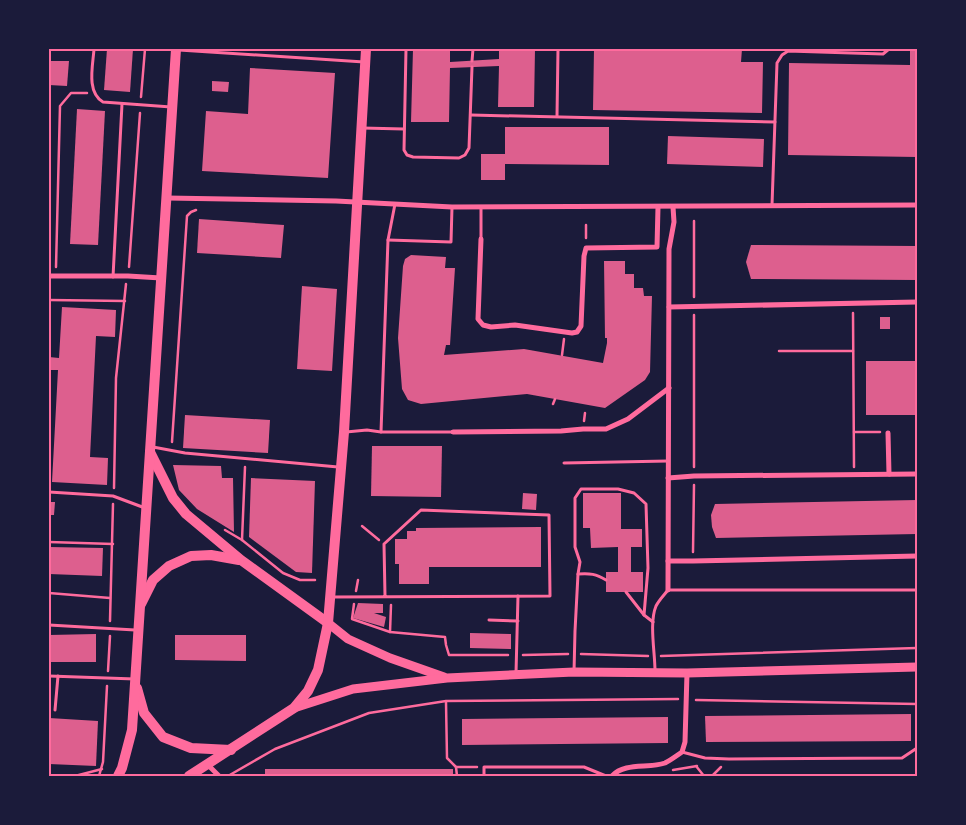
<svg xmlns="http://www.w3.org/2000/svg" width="966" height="825" font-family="'Sofia Sans Condensed',sans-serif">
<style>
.building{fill:#dd5f8e}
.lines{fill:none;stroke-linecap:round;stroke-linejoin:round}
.path{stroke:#ff6b9d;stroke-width:2.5}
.service{stroke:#ff6b9d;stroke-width:3}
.minor{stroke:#ff6b9d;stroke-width:5}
.secondary{stroke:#ff6b9d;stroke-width:9}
.primary{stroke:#ff6b9d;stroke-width:10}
.neatline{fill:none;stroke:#ff6b9d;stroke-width:2}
</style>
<rect width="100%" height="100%" fill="#1b1b3a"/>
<g class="building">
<polygon points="107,49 133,49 130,92 104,90"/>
<polygon points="413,49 450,49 450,62 499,59 499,49 535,49 534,107 498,107 499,66 450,68 449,122 411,122"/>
<polygon points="594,49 742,49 741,62 763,62 762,113 593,110"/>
<polygon points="910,49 917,49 917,157 788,155 789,63 910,65"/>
<polygon points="49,61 69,61 67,86 49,85"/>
<polygon points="250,68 335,73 328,178 202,171 206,111 248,114"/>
<polygon points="212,81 229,82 228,92 212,91"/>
<polygon points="77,109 105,111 98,245 70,244"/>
<polygon points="505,127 609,127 609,165 505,164 505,180 481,180 481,154 505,154"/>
<polygon points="668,136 764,139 763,167 667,164"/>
<polygon points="199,219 284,225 281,258 197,253"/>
<polygon points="751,245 917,246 917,280 751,279 746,262"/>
<polygon points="411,255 446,257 445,268 455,268 450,345 446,345 444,355 524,349 603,363 607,343 607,338 605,338 604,261 625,261 625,274 634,274 634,288 643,288 644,296 652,296 650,372 645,380 605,408 527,394 421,404 408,400 402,389 398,338 403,266 405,259"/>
<polygon points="302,286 337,289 332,371 297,369"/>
<polygon points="62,307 116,310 115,337 96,336 90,457 108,458 107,485 52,482 58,370 49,370 49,357 59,358"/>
<rect x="880" y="317" width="10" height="12"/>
<rect x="866" y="361" width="51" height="54"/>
<polygon points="185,415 270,420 268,453 183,448"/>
<polygon points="372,446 442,446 441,497 371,496"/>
<polygon points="173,465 221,466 222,478 233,478 234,532 197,509 179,490"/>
<polygon points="251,478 315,481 312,573 296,572 249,537"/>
<polygon points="523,493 537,494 536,510 522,509"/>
<polygon points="583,493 621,493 621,529 642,529 642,547 631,547 631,572 643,572 643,592 606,592 606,572 618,572 618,547 591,548 590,528 583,528"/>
<polygon points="917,500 917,534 716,538 712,527 711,515 715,504"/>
<polygon points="49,502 55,502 54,515 49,515"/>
<polygon points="541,527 541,567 429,567 429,584 399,584 399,564 395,564 395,539 407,539 407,531 416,531 416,528"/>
<polygon points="49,547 103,548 102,576 49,574"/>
<polygon points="358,603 383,604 383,613 374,613 386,617 384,627 353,618"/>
<polygon points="470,633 511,634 511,649 470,648"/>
<polygon points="96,634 96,662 49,662 49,635"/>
<polygon points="175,635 246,635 246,661 175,660"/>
<polygon points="911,714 911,741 706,742 705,716"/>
<polygon points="668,717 668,743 462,745 462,719"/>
<polygon points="49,718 98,721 96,766 49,764"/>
<rect x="265" y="769" width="188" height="7"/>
</g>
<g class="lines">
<g class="path">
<polyline points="141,97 145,49"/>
<polyline points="694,221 694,297"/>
<polyline points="586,238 586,225"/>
<polyline points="56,267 60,106 71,93 87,93"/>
<polyline points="129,267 140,113"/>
<polyline points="49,300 125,301"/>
<polyline points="853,313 854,467"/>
<polyline points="779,351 853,351"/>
<polyline points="562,355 564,339"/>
<polyline points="553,404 555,399"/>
<polyline points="584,421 585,413"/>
<polyline points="854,432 880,432"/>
<polyline points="172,442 187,216 191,212 196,210"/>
<polyline points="694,467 694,315"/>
<polyline points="114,488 116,378 126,284"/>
<polyline points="362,526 379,540"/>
<polyline points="225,530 242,540 283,573 300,580 315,580"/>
<polyline points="242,540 245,467"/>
<polyline points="49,542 113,544"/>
<polyline points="693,552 694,485"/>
<polyline points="356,591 358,580"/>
<polyline points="49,593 110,598"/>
<polyline points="354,604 352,619 390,632 445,637 446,645 449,655 508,655"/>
<polyline points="110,621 113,504"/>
<polyline points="390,632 391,605"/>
<polyline points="581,654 648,656"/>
<polyline points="523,655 568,654"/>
<polyline points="661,656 917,648"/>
<polyline points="108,671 110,636"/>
<polyline points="696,700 917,704"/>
<polyline points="446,702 447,758 456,767 477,767"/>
<polyline points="696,766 704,776"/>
<polyline points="456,767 457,776"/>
<polyline points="673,770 697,766"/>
<polyline points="75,776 102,769"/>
<polyline points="99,776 103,762 107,686"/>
<polyline points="228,776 275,749 369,713 446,701 678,699"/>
<polyline points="712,776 721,767"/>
</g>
<g class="service">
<path d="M94,49C93,65 86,92 103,102L171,107"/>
<polyline points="406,49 404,150 407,155 413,157 459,158 465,155 469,148 472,67"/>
<polyline points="179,50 364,62"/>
<polyline points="472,61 473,49"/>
<polyline points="471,115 775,122"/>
<polyline points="557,116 558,49"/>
<polyline points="362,128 404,129"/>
<polyline points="772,205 777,63 782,55 788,51 883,54 889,49"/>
<polyline points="481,239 481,207"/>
<polyline points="388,240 451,242 452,207"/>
<polyline points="113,277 122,104"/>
<polyline points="346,432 367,430 381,432 452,432"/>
<polyline points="381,432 388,240 395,204"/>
<polyline points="153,447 185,453 338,467"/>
<polyline points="564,463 668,461"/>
<polyline points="49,492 113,496 145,508"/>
<polyline points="578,574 580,562 575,547 575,498 581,489 618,489 634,493 646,504 648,568 644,615 653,622"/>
<polyline points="626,592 644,615"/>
<polyline points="332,597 550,596 549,515 421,510 384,544 385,596"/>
<polyline points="489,620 518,621"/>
<polyline points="49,625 135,630"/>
<path d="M655,671C655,652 649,623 656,606C659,600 664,595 668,590H917"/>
<path d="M574,672L575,631L578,574C590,573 596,574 606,580"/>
<polyline points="516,673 518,596"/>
<polyline points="49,676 135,679"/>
<polyline points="55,710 58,676"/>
<polyline points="682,752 705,758 729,759 902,758 917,748"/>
<polyline points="484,776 484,767 584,767 606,776"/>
</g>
<g class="minor">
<polyline points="167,198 336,201 452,207 917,205"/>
<polyline points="481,239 478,319 483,325 491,327 515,325 572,333 577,332 581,326 584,256 586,248 657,247 658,207"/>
<polyline points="49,276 128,276 161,278"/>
<polyline points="669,307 917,302"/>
<polyline points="453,432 561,431 583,429 606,429 628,419 669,388"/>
<polyline points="888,433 889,474"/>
<polyline points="668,478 694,476 917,474"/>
<polyline points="668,561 693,561 917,556"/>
<polyline points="668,590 669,249 674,222 673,207"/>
<polyline points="208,765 219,776"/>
<path d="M612,776C625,762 648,769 665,763C671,760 676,756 682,752L685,742L687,673"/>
</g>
<g class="secondary">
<polyline points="328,623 348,639 390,658 444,677"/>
<polyline points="294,708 353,689 447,678 574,672 687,673 917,667"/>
</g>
<g class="primary">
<polyline points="150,452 173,498 186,514 241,560 328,623"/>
<polyline points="141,604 153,580 169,566 191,556 211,555 239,560"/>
<polyline points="137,688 144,713 163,737 191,748 231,750"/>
<polyline points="118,776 122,768 132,730 176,49"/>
<polyline points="189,776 294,708 308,691 318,670 328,623 344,432 366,49"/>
</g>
</g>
<rect width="966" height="825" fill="none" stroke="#1b1b3a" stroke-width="100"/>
<rect x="50" y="50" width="866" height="725" class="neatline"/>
</svg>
